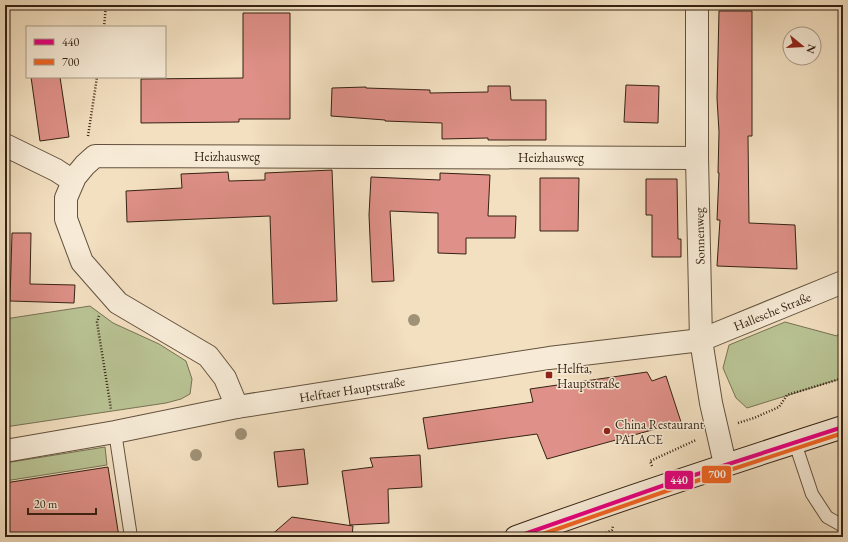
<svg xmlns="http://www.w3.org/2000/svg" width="848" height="542" font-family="'EB Garamond',serif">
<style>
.green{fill:#b9c394;stroke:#777254}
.building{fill:#df9088;stroke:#352213}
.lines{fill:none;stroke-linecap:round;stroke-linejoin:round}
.service-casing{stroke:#64523e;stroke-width:14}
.minor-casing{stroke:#64523e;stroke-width:24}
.secondary-casing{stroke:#352213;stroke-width:24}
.path{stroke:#352213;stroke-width:2.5;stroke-dasharray:1 2;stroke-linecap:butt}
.service{stroke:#f7ebd7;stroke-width:12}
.minor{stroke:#f7ebd7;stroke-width:22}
.secondary{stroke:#f7ebd7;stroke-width:22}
.bus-1-casing{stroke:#f7ebd7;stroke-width:7}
.bus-2-casing{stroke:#f7ebd7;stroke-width:7}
.bus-1{stroke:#e5007d;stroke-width:4}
.bus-2{stroke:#f26522;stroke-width:4}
.tree{fill:#a09277}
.poi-dot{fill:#8f2418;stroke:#f7ebd7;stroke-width:1.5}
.labels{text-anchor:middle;stroke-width:3;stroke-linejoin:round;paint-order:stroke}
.street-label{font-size:13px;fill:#352213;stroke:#f7ebd7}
.poi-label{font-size:13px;fill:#352213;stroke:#f7ebd7;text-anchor:start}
.line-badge{stroke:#f7ebd7;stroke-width:1.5}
.badge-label{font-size:11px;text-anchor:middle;font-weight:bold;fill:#fff}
</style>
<rect width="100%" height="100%" fill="#f3e0c1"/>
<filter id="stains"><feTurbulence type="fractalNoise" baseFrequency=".005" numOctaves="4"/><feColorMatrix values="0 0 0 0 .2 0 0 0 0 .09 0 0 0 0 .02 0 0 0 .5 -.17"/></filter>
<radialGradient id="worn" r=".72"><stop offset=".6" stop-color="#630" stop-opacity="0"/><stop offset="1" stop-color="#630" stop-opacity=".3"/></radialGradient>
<g class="green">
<polygon points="90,306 113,323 159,344 186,361 192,379 190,394 181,399 166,403 5,427 5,319"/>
<polygon points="785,322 837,336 843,326 843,378 747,408 736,398 723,368 729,345"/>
<polygon points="105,447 107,465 5,481 5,463"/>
</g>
<g class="building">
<polygon points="719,11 752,11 752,136 748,136 749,223 795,225 797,269 717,266 720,220 717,220 719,173 718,173 719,132 717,98"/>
<polygon points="243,13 290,13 290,119 239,119 239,122 141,123 141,79 243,78"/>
<polygon points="31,77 60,77 69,137 40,141"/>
<polygon points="626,85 659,86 658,123 624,122"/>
<polygon points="488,86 510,86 511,100 546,100 546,140 488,140 488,138 442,139 442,123 385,121 385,120 331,116 332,88 366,87 366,88 430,90 430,93 488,92"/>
<polygon points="332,170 337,301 273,304 270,216 127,222 126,191 182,188 181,174 228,172 229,181 265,180 265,173"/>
<polygon points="440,173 490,175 488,216 516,216 515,238 466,238 466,254 438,253 438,213 390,211 394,281 372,282 369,215 371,177 440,180"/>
<polygon points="540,178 579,178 578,231 540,231"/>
<polygon points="646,179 677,179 678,239 681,239 681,257 652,257 652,215 646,215"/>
<polygon points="12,233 31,233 30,284 75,285 74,303 10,301"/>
<polygon points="647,372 652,381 666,376 681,422 547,459 537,434 428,449 423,418 533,402 530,389"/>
<polygon points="304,449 308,484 278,487 274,452"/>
<polygon points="420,455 422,487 388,489 389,523 350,525 342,471 373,467 370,458"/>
<polygon points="108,467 119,537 5,537 5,483"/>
<polygon points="292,517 353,526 352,537 269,537"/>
</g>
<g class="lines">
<g class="service-casing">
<g id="service">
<polyline points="115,432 131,537"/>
<polyline points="795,443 812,494 827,517 843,526"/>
</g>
</g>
<g class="minor-casing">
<g id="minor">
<polyline points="697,5 697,158 701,340 711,403 725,464"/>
<polyline points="5,145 56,170 73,181"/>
<polyline points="237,407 225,378 208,356 118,303 82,262 66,219 66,198 75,177 85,165 95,156 697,158"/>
<polyline points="5,451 115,432 237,407 549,358 701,340 843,282"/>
</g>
</g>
<g class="secondary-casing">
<path id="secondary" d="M516,537C624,498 734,462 843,427"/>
</g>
<g class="path">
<polyline points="104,27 106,5"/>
<polyline points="88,136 97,77"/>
<polyline points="99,316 97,322 111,409"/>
<polyline points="738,423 754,418 779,407 787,395 843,378"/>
<polyline points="652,466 650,461 696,440"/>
<polyline points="598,537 612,530 613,526"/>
</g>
<use href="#service" class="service"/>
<use href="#minor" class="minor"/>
<use href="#secondary" class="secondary"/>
<g class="bus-1-casing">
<polyline id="bus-1" points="516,537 679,480 843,427"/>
</g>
<g class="bus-2-casing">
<polyline id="bus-2" points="534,537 681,486 843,433"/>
</g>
<use href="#bus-1" class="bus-1"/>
<use href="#bus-2" class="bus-2"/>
</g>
<g class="tree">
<circle cx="414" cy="320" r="6"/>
<circle cx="241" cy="434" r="6"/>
<circle cx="196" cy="455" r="6"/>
</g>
<g class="poi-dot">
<rect x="545" y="371" width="8" height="8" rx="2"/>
<circle cx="607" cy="431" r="4"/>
</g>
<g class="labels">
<g class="street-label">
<text x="227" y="161">Heizhausweg</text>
<text x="551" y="162">Heizhausweg</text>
<text transform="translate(699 236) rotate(-91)" y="5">Sonnenweg</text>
<text transform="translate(772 311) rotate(-22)" y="5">Hallesche Straße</text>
<text transform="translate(352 389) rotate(-9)" y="5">Helftaer Hauptstraße</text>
</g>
<g class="poi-label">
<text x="557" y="373">Helfta,<tspan x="557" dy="15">Hauptstraße</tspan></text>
<text x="615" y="429">China Restaurant<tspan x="615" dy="15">PALACE</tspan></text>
</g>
</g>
<g class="line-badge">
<rect x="701" y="465" width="31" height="19" rx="4" fill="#f26522"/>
<rect x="664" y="470" width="30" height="20" rx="4" fill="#e5007d"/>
</g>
<g class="badge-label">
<text x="717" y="478">700</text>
<text x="679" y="484">440</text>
</g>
<rect width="848" height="542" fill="none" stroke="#f3e0c1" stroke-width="20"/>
<rect x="6" y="6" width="836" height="530" fill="none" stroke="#352213" stroke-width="2"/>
<rect x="10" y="10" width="828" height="522" fill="none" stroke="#352213"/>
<rect x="26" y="26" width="140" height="52" fill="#f7ebd7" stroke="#a99b89"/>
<rect x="34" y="39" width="20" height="6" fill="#e5007d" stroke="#a99b89"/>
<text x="62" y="46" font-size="12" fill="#352213">440</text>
<rect x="34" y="59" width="20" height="6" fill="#f26522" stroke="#a99b89"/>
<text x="62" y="66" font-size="12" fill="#352213">700</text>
<g transform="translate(802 46) rotate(108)"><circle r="19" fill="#f7ebd7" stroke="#a99b89"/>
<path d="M0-3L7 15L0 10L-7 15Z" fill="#8f2418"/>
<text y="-6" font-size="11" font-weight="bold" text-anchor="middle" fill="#352213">N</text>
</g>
<path d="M28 508v6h68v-6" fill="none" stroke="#352213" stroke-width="2"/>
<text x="34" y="508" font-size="12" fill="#352213" stroke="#f7ebd7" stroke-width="3" paint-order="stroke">20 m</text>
<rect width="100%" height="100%" filter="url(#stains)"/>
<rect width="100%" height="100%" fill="url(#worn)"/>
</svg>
